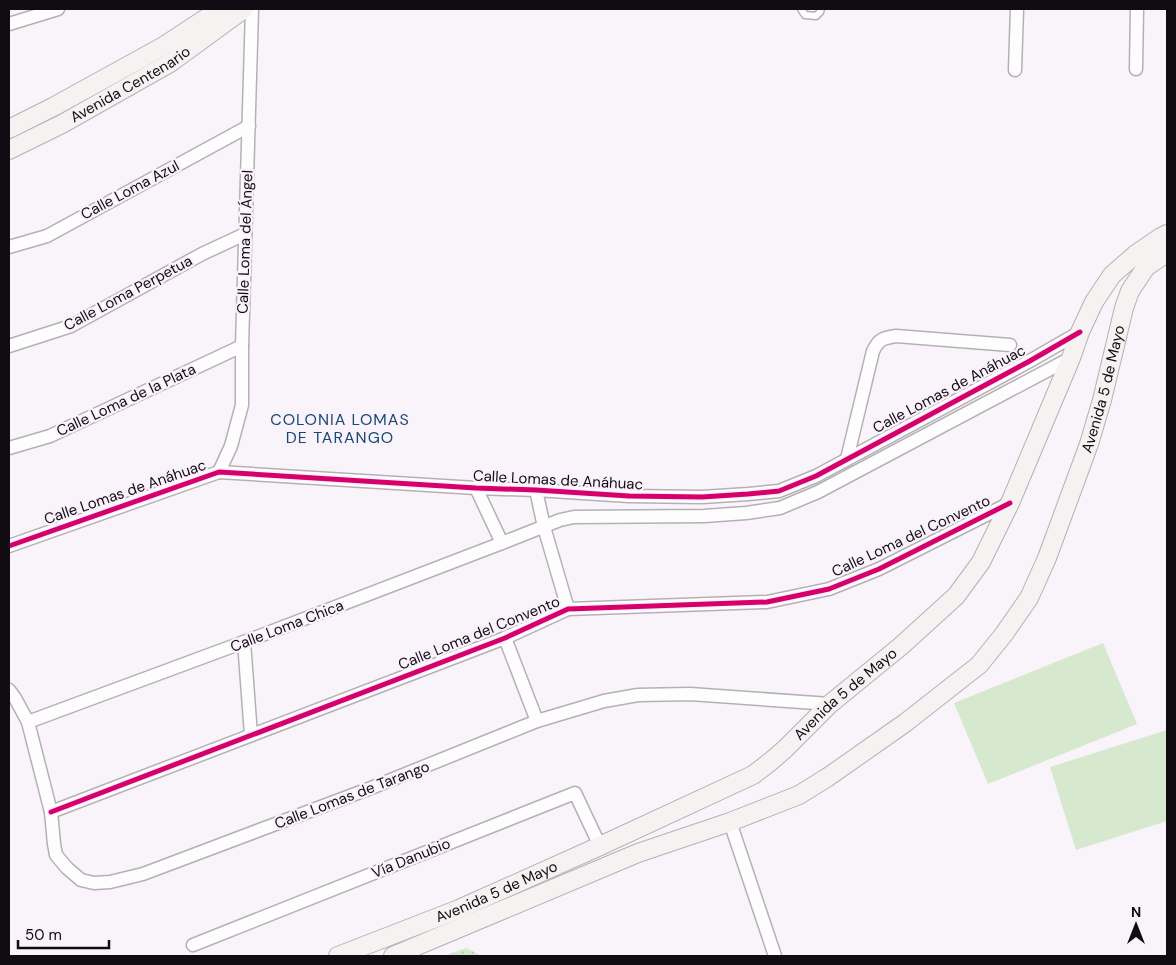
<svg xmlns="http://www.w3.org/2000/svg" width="1176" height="965" font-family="'DM Sans',sans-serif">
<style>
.green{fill:#d6e8cd}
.park{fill:url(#park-dots)}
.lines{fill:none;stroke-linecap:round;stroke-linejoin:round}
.service-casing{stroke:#b5b0b6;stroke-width:9}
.minor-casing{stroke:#b5b0b6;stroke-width:15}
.secondary-casing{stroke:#b5b0b6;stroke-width:20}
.service{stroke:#fefdfe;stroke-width:6}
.minor{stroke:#fefdfe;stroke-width:12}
.secondary{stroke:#f6f2f1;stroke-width:18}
.cycleway-casing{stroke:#faf1fd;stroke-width:8}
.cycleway{stroke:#d6006c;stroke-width:5}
.labels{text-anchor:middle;stroke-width:4.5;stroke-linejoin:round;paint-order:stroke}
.street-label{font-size:15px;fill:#100c11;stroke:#faf1fd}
.neighbourhood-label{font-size:16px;letter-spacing:1px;fill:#154c6e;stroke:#faf1fd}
</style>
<defs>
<pattern id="park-dots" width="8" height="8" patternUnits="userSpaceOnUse" patternTransform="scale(1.25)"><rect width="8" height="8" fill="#d6e8cd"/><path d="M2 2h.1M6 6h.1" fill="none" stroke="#b7c6af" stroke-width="1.8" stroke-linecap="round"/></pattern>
</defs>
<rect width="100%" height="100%" fill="#f9f4fa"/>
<g class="green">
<polygon points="1103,643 1137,724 988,784 954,703"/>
<polygon points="1167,730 1167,821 1076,850 1050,767"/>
</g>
<polygon class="park" points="466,948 482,956 444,956"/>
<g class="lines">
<g class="service-casing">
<polyline id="service" points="801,9 805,15 816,16 820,12 821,9"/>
</g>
<g class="minor-casing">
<g id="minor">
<polyline points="9,24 58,9"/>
<polyline points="1136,69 1137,9"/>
<polyline points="1015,70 1017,9"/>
<polyline points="9,247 47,236 249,126"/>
<polyline points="9,346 71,326 202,254 245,234"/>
<polyline points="9,448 50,436 242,346"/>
<path d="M847,459L873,351C879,339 883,338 896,336L1010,345"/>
<polyline points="219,472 231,446 242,405 242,346 252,9"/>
<polyline points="476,488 502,543"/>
<polyline points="536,490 544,527 568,609"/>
<polyline points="9,546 219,472 476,488 536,490 629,496 702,497 748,494 779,491 816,476 1028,362 1080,332"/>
<polyline points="505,638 537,721"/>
<polyline points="244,642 251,735"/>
<polyline points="9,690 15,698 28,722 51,812 54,844 56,855 67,868 81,880 94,883 110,882 143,874 371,788 537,721 604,701 638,695 690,694 830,704"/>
<polyline points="28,722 244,642 502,543 560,520 574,517 704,516 746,513 780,508 818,492 1071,358"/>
<polyline points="51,812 505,638 568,609 767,602 829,589 879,569 1010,503"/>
<polyline points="730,822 775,956"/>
<polyline points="193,945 575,793 600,846"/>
</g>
</g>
<g class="secondary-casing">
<g id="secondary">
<polyline points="9,129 53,107 162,47 220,9"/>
<path id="s1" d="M9,150L62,124L170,63L244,9"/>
<path id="s2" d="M338,956L459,909L600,846L753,775L770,762L785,749L830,704L901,646L956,596L981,562L1010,503L1071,358L1080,332L1094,302L1112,275L1136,254L1161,237L1167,234"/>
<path id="s3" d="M393,956L638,853L730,822L799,795L828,777L905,723L979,665L1004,634L1029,598L1047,558L1089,444L1102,400L1124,308L1130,291L1146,267L1167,253"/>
</g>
</g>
<use href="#service" class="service"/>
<use href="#minor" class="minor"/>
<use href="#secondary" class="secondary"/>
<g class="cycleway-casing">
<g id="cycleway">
<polyline points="9,546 219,472 476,488 536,490 629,496 702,497 748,494 779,491 816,476 1028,362 1080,332"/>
<polyline points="51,812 505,638 568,609 767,602 829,589 879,569 1010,503"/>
</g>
</g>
<use href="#cycleway" class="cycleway"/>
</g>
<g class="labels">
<g class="street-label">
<text dy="5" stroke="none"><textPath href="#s1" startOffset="138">Avenida Centenario</textPath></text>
<text transform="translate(130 190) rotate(-28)" y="5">Calle Loma Azul</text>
<text transform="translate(245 242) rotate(-88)" y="5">Calle Loma del Ángel</text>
<text transform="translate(128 293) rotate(-28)" y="5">Calle Loma Perpetua</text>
<text dy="5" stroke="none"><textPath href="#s3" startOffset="965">Avenida 5 de Mayo</textPath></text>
<text transform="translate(949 389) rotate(-28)" y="5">Calle Lomas de Anáhuac</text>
<text transform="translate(126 400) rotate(-25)" y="5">Calle Loma de la Plata</text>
<text transform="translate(558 480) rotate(3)" y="5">Calle Lomas de Anáhuac</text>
<text transform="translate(125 492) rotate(-19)" y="5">Calle Lomas de Anáhuac</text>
<text transform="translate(911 536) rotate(-25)" y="5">Calle Loma del Convento</text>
<text transform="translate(287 626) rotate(-21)" y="5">Calle Loma Chica</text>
<text transform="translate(479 633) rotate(-22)" y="5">Calle Loma del Convento</text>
<text dy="5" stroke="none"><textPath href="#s2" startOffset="576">Avenida 5 de Mayo</textPath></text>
<text transform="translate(352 795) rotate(-21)" y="5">Calle Lomas de Tarango</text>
<text transform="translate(411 858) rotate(-22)" y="5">Vía Danubio</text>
<text dy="5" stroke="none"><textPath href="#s2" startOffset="171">Avenida 5 de Mayo</textPath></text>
</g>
<g class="neighbourhood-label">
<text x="340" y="425">COLONIA LOMAS<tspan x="340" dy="18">DE TARANGO</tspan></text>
</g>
</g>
<rect width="1176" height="965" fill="none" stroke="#100c11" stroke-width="20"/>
<g transform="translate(1136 925)" stroke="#faf1fd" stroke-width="4" paint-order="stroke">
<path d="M0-4L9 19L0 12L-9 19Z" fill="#100c11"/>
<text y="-8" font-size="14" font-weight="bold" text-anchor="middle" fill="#100c11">N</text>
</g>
<path d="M18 940v8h91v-8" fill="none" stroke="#100c11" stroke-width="2.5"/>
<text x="25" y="940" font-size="15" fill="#100c11" stroke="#faf1fd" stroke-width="4" paint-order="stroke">50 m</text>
</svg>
